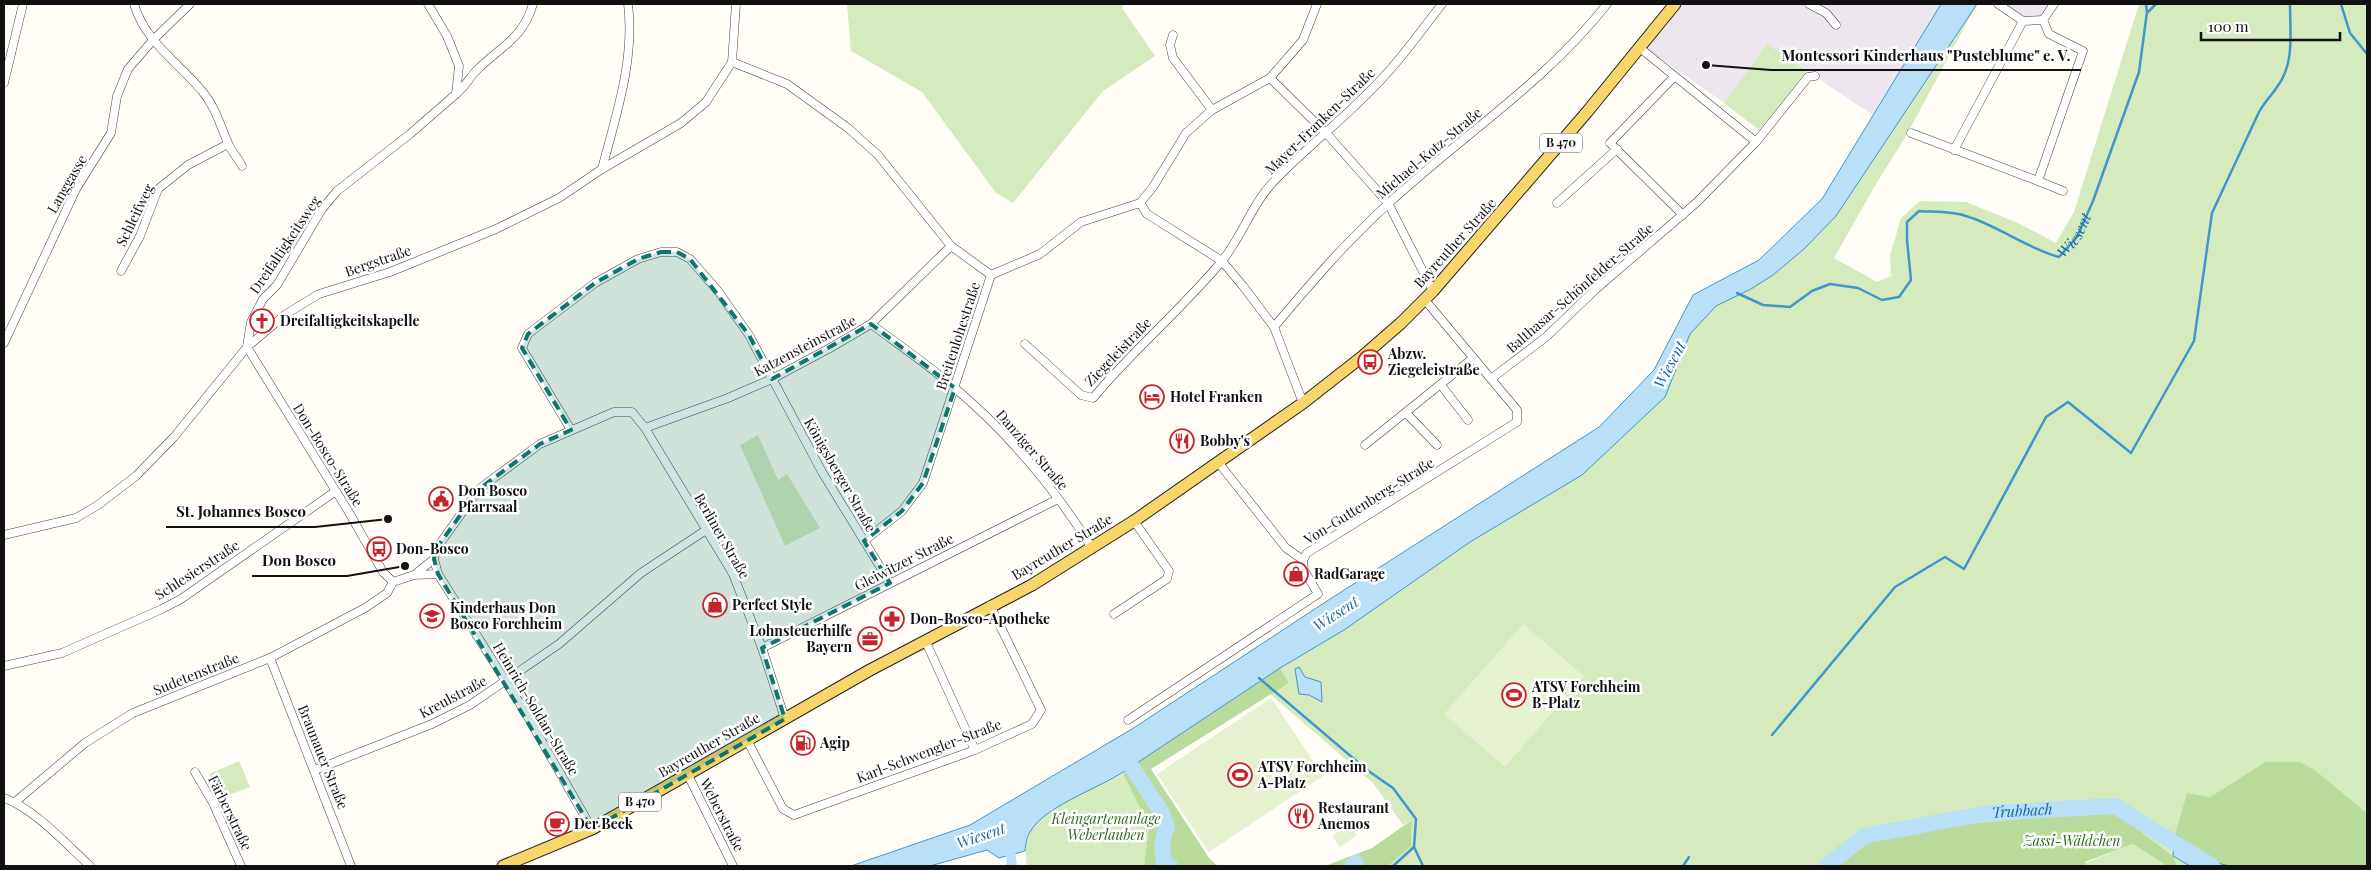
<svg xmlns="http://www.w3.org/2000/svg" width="2371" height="870" font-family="'Playfair Display',serif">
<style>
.industrial{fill:#eee6ef}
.green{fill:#d5ebbd}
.forest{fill:#b9dc9c}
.pitch{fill:#e6f2cf}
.water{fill:#b9e0f7;stroke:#3f96cf}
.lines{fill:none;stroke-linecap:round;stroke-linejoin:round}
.stream{stroke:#3f96cf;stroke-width:2.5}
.canal{stroke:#b9e0f7;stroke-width:10}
.river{stroke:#b9e0f7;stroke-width:16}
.minor-casing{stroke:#444;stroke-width:9}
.primary-casing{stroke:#222;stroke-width:13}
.minor{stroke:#fff;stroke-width:8}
.primary{stroke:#f9d66b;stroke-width:11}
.marked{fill:#0f766e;fill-opacity:0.2;stroke:#0f766e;stroke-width:4;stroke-dasharray:10 6;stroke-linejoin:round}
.labels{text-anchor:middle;stroke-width:5;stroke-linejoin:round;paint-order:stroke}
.shield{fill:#fff;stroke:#585858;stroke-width:1}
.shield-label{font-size:12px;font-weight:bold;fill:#111}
.street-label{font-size:14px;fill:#111;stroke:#fff}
.poi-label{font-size:14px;font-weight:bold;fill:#111;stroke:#fff;text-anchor:start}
.park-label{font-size:14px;font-style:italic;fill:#2f6b1f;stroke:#fff}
.water-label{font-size:15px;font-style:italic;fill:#1768a6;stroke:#fff}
.leader{fill:none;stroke:#111;stroke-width:2}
.callout-dot{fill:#111;stroke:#fff;stroke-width:2}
.callout-label{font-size:15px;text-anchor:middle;font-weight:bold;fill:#111;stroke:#fff;stroke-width:5;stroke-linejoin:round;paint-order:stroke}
</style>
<rect width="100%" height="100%" fill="#fffdf5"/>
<g class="industrial">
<polygon points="1673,4 1941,4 1873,115 1768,45 1724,103 1642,45"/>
<polygon points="1997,4 2054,4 2046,18 2023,19"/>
</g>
<g class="green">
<polygon points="847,4 1124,4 1122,8 1155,56 1103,91 1013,203 996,193 922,92 851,51"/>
<polygon points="1977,4 1906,136 1876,184 1834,258 1877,282 1891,276 1890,256 1901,218 1920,201 1966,202 2018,223 2056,243 2074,212 2139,4 2367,4 2367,813 2315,770 2265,762 2210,797 2187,794 2175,834 2173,856 2190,866 2177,866 2173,856 2114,811 1951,825 1908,832 1864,836 1827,866 1388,866 1411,845 1412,820 1403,825 1373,783 1270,694 1289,683 1280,668 1344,630 1470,542 1582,475 1665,397 1690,334 1716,306 1751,289 1773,275 1804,249 1928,77"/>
<polygon points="1767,44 1807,71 1759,130 1724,103"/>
<polygon points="758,435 778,480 787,474 820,528 785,546 740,445"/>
<polygon points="239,761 250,787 219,799 209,774"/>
<path d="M1123,774L1149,826L1144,866H1027C1026,855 1024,843 1029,832C1042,807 1098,787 1123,774Z"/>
<polygon points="2133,844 2167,866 2087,866 2085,863"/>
</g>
<g class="forest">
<polygon points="1280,668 1289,683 1151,769 1209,858 1218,866 1144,866 1149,826 1123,774 1137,763"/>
<polygon points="2265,762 2300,762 2315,770 2367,813 2367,866 2230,866 2217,863 2175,834 2187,793 2210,797"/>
<polygon points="2114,811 2173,856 2177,866 2167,866 2133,844 2085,862 2087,866 1827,866 1864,836 1908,832 1951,825"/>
<polygon points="1412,820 1411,846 1388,866 1325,866 1372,848"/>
</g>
<g class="pitch">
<polygon points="1523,624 1584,676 1505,767 1444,714"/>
<polygon points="1271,698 1323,776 1209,852 1157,774"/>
<polygon points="1349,823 1357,835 1340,847 1332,836"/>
</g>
<g class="water">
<path d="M1941,4H1977L1836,216L1804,249L1773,275L1751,289L1716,306L1690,334L1665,397L1582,475L1470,542L1344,630L1280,668L1137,763C1110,785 1045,804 1030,832C1026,838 1026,844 1025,851L999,858L987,850L930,866H851L970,825L1132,729L1327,601L1599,427L1654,370L1693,295L1759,260L1822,199Z"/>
<polygon points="1299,667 1305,677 1321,682 1322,702 1309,695 1299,694 1295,669"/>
<polygon points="2175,834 2217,863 2230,866 2190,866 2173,856"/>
</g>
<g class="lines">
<g class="stream">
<polyline points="2341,4 2350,33 2367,54"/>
<polyline points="2148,12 2156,4"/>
<path id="s1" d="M1737,293L1763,305L1790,307L1812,291L1830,284L1858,288L1882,300L1899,297L1911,280L1907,240V222L1919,211C1934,212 1952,211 1966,216C1999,226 2026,248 2059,257L2077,237L2093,201L2139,72L2147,12L2146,4"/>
<polyline points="1259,678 1367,770 1393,788 1416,819 1414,847 1423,866"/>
<path d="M1772,735L1895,587L1945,557L1964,569L2046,417L2068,402L2131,453L2194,341L2212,213L2259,112C2264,103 2271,96 2277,87C2295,64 2290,31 2290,4"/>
<polyline points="1393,866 1414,847"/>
<polyline points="1683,866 1689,857"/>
</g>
<polyline class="canal" points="1009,842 1012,866"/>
<g class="river">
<path d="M1124,755L1162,813L1167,827C1161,840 1162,849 1164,864L1170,866"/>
<polyline points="1352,866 1356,863"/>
<path id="s2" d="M1827,866L1864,836L1987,813L2115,806L2212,866"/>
</g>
<g class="minor-casing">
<g id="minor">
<path d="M134,4C145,42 178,62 202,91C215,106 220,125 228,143C231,151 238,158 242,166"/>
<polyline points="1809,4 1826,13 1836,25"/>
<polyline points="2043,20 2054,4"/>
<polyline points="1173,35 1170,45 1173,58 1212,110"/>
<polyline points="1640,48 1756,142"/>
<polyline points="732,62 787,84 848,128 878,155 951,246 991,275"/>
<polyline points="1674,77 1610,143 1683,215"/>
<polyline points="1270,78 1327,134 1388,203 1433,291"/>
<polyline points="4,83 23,4"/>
<path d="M456,94C466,86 470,76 479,68C503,45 523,38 533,4"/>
<polyline points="1911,133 2038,181 2083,51 2049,34 2043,20 2023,21 1998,4"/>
<polyline points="1954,150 2023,21"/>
<path d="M602,169C616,115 635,60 628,4"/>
<polyline points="2038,181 2063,191"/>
<polyline points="1140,203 1147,214 1222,261 1243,286 1274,327 1303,403"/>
<polyline points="1557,203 1617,149"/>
<polyline points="121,271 140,236 158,189 188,165 228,144"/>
<path d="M871,324C899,345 929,365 956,389C1009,434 1055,489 1092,548"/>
<path d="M1274,327C1310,284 1346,242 1388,204C1460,137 1546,82 1607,4"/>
<polyline points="4,343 76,189 111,133 117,96 128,69 153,40 190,4"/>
<path d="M1025,344L1081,395L1093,398C1133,350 1182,309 1222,261C1243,235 1252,203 1276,179C1312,142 1354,111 1388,72C1407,51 1424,27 1442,4"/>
<polyline points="247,347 251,322 263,299 277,285 322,209 337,191 410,134 456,94 459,66 447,36 428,4"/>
<polyline points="247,347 347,509 383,572 393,582"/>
<polyline points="1492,378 1546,337 1596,289 1696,203 1756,142 1808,77 1815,76"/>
<polyline points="1441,385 1468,420"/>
<polyline points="1406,413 1437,445"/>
<polyline points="645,428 728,398 772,379 830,348 871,324 951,246"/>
<polyline points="571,430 522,348 528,334 595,283 638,259 661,252 677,252 690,259 718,291 749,335 822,472 890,583"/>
<polyline points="1365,445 1473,358"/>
<polyline points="1218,462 1286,548 1303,560"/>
<polyline points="4,535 76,518 98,505 136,476 174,437 247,347 286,314 319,294 390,272 496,229 559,198 602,169 681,123 706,102 732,62 736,4"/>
<polyline points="864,541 902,511 923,483 991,275 1040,254 1081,222 1140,203 1153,187 1186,133 1212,110 1270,78 1303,40 1317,4"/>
<polyline points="414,575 434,559"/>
<polyline points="393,582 414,575 438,574"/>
<polyline points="1114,614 1167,579 1169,571 1134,521"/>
<polyline points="925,640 975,750"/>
<polyline points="762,648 1058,499"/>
<polyline points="270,658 351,866"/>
<polyline points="4,666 62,653 162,609 181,599 336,491"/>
<polyline points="1128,720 1318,594 1304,570 1303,560 1307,553 1517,422 1517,410 1425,300"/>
<polyline points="747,740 783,809 794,815 975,750 1032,724 1041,710 990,605"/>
<polyline points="315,770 432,724 470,705 559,644 641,573 706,530"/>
<polyline points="195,772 213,803 241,866"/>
<polyline points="688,775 733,866"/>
<path d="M4,798C35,809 66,844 90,866"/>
<polyline points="15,802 85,743 133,713 270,658 365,608 387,593 393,582"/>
<polyline points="592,829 524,710 438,574 434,559 436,549 479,489 540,444 614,412 632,412 645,428 733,574 762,648 785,719"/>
</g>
</g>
<g class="primary-casing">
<polyline id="primary" points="503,866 592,829 870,670 1032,585 1134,521 1303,403 1363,356 1401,323 1433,291 1587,112 1675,4"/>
</g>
<use href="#minor" class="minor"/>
<use href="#primary" class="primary"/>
</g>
<path class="marked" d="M661,252H677L690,259L749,335L772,379L871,324L955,388L923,483L902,511L864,541L890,583L762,648L785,719L592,829L438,574L434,559L436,549L479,489L540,444L571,430L522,348L528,334L595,283L638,259Z"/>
<defs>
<g id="church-ring" transform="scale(1.25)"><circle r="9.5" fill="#fff" stroke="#c4262e" stroke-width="1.5"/><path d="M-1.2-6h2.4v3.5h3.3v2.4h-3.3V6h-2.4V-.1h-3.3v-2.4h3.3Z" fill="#c4262e"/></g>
<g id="bus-ring" transform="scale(1.25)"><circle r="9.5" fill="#fff" stroke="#c4262e" stroke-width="1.5"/><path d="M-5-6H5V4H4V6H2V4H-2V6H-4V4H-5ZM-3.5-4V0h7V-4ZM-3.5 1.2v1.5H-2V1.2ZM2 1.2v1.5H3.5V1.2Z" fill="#c4262e"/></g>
<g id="hotel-ring" transform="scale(1.25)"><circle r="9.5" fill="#fff" stroke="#c4262e" stroke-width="1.5"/><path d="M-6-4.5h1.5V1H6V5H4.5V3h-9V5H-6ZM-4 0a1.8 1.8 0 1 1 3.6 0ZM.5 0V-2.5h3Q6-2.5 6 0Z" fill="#c4262e"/></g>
<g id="restaurant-ring" transform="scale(1.25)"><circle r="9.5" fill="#fff" stroke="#c4262e" stroke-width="1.5"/><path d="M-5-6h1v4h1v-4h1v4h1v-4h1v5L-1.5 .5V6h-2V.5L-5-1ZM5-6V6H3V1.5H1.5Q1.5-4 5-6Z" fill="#c4262e"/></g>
<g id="civic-ring" transform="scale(1.25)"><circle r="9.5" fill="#fff" stroke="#c4262e" stroke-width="1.5"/><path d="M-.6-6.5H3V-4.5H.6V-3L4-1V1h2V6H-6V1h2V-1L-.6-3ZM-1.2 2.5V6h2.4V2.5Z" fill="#c4262e"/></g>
<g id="shop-ring" transform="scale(1.25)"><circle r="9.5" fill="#fff" stroke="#c4262e" stroke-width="1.5"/><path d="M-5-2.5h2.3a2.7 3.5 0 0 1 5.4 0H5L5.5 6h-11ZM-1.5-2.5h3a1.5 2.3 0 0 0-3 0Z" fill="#c4262e"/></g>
<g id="school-ring" transform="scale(1.25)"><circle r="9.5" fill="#fff" stroke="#c4262e" stroke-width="1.5"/><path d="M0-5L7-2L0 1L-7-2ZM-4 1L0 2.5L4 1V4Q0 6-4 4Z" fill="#c4262e"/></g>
<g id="pharmacy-ring" transform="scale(1.25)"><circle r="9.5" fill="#fff" stroke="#c4262e" stroke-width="1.5"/><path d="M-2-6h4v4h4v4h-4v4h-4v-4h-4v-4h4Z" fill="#c4262e"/></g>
<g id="office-ring" transform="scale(1.25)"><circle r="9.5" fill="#fff" stroke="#c4262e" stroke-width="1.5"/><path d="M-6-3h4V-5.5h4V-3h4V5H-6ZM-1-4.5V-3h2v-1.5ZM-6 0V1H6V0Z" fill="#c4262e"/></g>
<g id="stadium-ring" transform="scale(1.25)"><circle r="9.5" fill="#fff" stroke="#c4262e" stroke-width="1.5"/><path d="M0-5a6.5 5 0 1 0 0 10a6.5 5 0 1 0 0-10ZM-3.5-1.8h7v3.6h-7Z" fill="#c4262e"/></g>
<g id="fuel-ring" transform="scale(1.25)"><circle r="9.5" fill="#fff" stroke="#c4262e" stroke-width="1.5"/><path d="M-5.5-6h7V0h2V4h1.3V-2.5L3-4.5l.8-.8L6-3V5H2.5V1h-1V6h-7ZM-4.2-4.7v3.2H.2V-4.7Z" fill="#c4262e"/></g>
<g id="cafe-ring" transform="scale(1.25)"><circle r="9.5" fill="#fff" stroke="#c4262e" stroke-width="1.5"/><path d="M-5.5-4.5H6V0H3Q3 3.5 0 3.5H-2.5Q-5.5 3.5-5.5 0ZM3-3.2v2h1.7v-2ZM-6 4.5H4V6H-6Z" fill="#c4262e"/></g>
</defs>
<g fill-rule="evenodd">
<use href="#church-ring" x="262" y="321"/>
<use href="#bus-ring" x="1370" y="362"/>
<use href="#hotel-ring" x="1152" y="397"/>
<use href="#restaurant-ring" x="1182" y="441"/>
<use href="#civic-ring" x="441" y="499"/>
<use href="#bus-ring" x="379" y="549"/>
<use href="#shop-ring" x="1296" y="574"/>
<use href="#shop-ring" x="715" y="605"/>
<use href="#school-ring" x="432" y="616"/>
<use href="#pharmacy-ring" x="892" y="619"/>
<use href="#office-ring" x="870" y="639"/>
<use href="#stadium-ring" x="1514" y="695"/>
<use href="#fuel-ring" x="803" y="743"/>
<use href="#stadium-ring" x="1240" y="775"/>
<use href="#restaurant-ring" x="1301" y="816"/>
<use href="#cafe-ring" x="557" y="824"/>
</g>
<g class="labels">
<g class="shield">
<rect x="1540" y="133.5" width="42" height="19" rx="4"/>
<rect x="619" y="792.5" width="42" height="19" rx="4"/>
</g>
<g class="shield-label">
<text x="1561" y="147">B 470</text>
<text x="640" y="806">B 470</text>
</g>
<g class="street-label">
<text transform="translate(1320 121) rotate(-44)" y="5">Mayer-Franken-Straße</text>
<text transform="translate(1429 153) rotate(-40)" y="5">Michael-Kotz-Straße</text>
<text transform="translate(67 184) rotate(-60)" y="5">Langgasse</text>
<text transform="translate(135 215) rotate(-64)" y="5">Schleifweg</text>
<text transform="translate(1455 243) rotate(-48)" y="5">Bayreuther Straße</text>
<text transform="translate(285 245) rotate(-56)" y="5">Dreifaltigkeitsweg</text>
<text transform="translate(378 261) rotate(-19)" y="5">Bergstraße</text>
<text transform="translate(1580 288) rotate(-41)" y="5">Balthasar-Schönfelder-Straße</text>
<text transform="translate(958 336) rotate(-72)" y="5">Breitenlohestraße</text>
<text transform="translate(805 346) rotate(-28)" y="5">Katzensteinstraße</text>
<text transform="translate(1118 352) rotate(-46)" y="5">Ziegeleistraße</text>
<text transform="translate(1032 450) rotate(49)" y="5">Danziger Straße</text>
<text transform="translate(328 455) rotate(58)" y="5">Don-Bosco-Straße</text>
<text transform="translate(840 475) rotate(60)" y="5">Königsberger Straße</text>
<text transform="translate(1369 501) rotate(-32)" y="5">Von-Guttenberg-Straße</text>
<text transform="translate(722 536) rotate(60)" y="5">Berliner Straße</text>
<text transform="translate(1062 547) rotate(-31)" y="5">Bayreuther Straße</text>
<text transform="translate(904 562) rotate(-27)" y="5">Gleiwitzer Straße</text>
<text transform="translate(197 570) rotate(-33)" y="5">Schlesierstraße</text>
<text transform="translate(196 674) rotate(-22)" y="5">Sudetenstraße</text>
<text transform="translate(453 697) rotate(-28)" y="5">Kreulstraße</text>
<text transform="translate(536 709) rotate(59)" y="5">Heinrich-Soldan-Straße</text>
<text transform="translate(709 745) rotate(-30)" y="5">Bayreuther Straße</text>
<text transform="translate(929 751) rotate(-21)" y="5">Karl-Schwengler-Straße</text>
<text transform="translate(323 757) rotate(68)" y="5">Braunauer Straße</text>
<text transform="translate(230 813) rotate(64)" y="5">Färberstraße</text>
<text transform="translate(722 815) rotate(63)" y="5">Weberstraße</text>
</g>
<g class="poi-label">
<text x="280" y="326">Dreifaltigkeitskapelle</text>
<text x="1388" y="359">Abzw.<tspan x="1388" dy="16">Ziegeleistraße</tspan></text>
<text x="1170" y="402">Hotel Franken</text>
<text x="1200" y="446">Bobby's</text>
<text x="458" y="496">Don Bosco<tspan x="458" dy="16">Pfarrsaal</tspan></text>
<text x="396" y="554">Don-Bosco</text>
<text x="1314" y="579">RadGarage</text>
<text x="732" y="610">Perfect Style</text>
<text x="450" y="613">Kinderhaus Don<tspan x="450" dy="16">Bosco Forchheim</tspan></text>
<text x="910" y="624">Don-Bosco-Apotheke</text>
<text x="852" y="636" text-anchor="end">Lohnsteuerhilfe<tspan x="852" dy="16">Bayern</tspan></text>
<text x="1532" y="692">ATSV Forchheim<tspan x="1532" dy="16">B-Platz</tspan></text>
<text x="820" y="748">Agip</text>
<text x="1258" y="772">ATSV Forchheim<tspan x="1258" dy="16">A-Platz</tspan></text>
<text x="1318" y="813">Restaurant<tspan x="1318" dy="16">Anemos</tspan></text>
<text x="574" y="829">Der Beck</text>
</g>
<g class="park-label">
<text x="1106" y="824">Kleingartenanlage<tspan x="1106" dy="16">Weberlauben</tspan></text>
<text x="2072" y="846">Zassi-Wäldchen</text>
</g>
<g class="water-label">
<text dy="5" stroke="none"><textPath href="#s1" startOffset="446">Wiesent</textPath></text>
<text transform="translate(1670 365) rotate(-62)" y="5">Wiesent</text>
<text transform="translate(1336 614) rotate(-33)" y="5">Wiesent</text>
<text dy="5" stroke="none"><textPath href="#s2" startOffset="208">Trubbach</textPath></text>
<text transform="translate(981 836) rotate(-19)" y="5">Wiesent</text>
</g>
</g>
<path class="leader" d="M1706 65L1771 70H2081M388 519L315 527H166M405 566L347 576H252"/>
<g class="callout-dot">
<circle cx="1706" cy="65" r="5"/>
<circle cx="388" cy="519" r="5"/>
<circle cx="405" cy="566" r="5"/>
</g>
<g class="callout-label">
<text x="1926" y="61">Montessori Kinderhaus "Pusteblume" e. V.</text>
<text x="241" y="517">St. Johannes Bosco</text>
<text x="299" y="566">Don Bosco</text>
</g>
<rect width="2371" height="870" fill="none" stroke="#111111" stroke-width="10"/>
<path d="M2201 32v8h139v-8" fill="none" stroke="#111111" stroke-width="2.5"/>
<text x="2208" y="32" font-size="15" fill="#111111" stroke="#ffffff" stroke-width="4" paint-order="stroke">100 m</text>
</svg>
